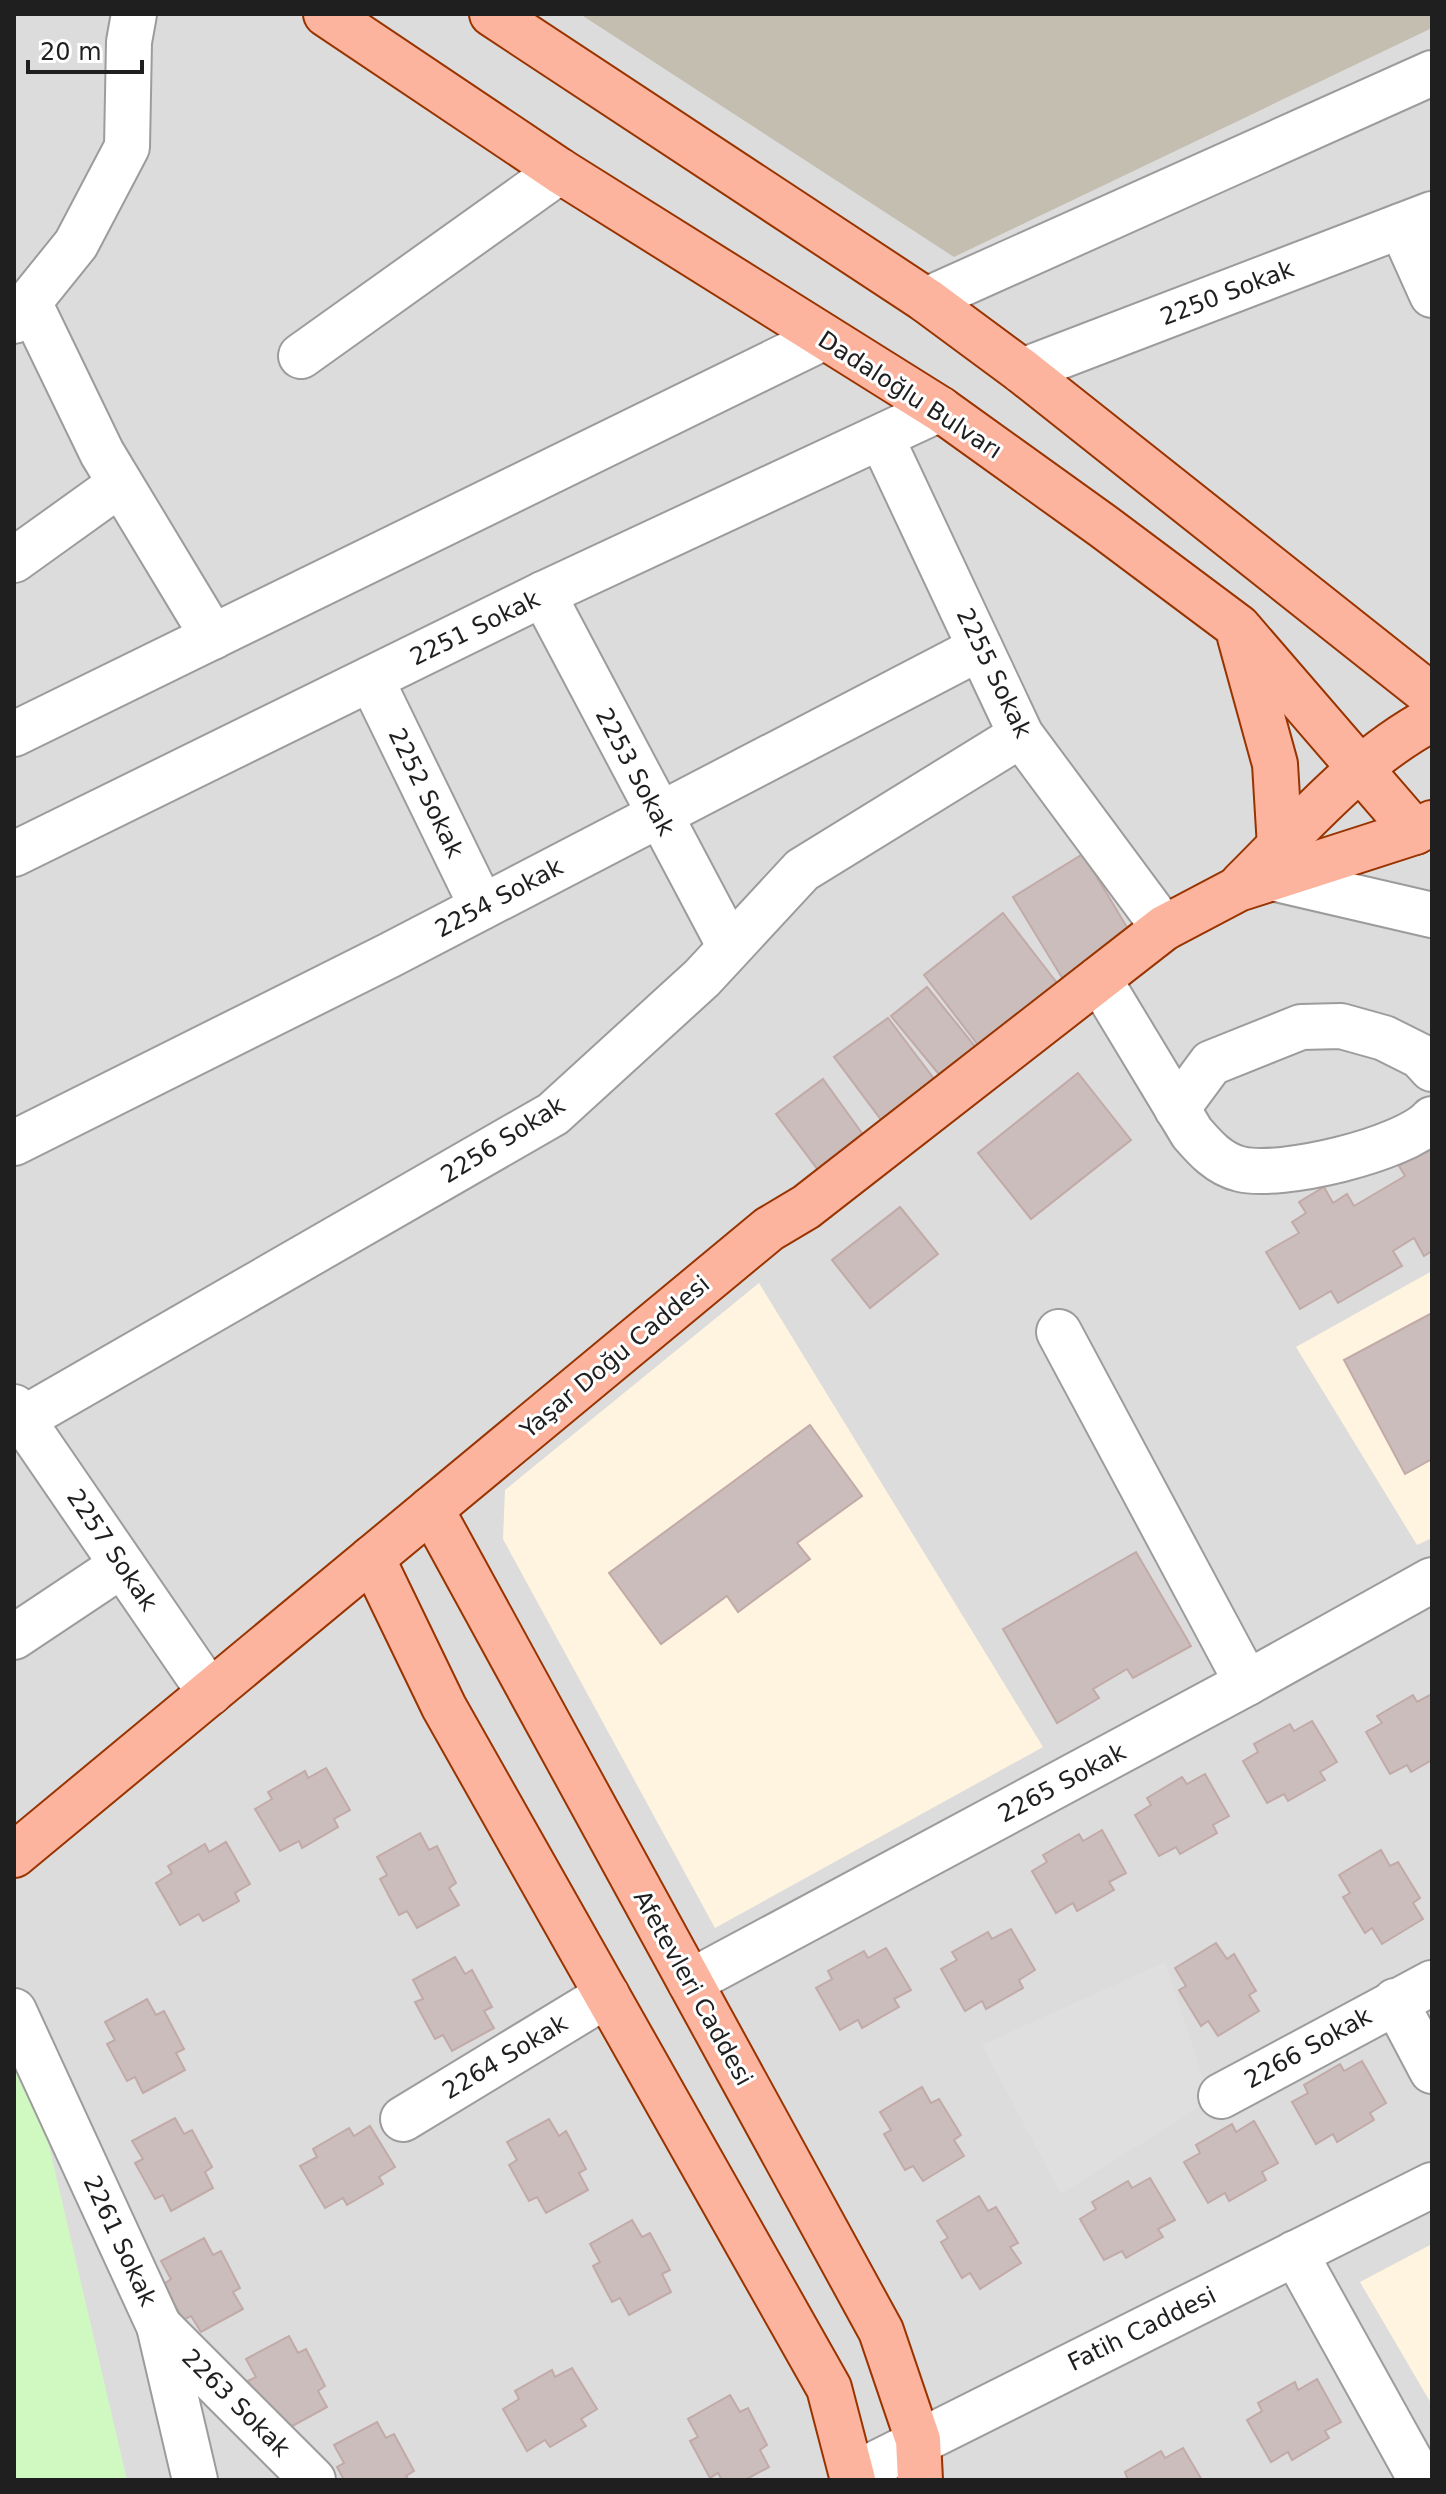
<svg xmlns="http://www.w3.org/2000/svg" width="1446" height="2494" font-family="'DejaVu Sans',sans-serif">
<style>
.residential{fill:#dddcdc}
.education{fill:#fff4df}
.construction{fill:#c4beb0}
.park{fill:#d0f9c2}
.parking{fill:#dfdfdf}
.building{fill:#cbbdbb;stroke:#c1aaa7;stroke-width:2}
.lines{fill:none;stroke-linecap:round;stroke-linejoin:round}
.minor-casing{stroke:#9c9c9c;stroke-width:48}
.major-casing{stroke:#993400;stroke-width:48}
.minor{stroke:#fff;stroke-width:44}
.major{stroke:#fcb49e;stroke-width:44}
.labels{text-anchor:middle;stroke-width:6;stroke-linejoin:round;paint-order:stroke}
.street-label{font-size:24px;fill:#1f1f1f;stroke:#fff}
</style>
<rect width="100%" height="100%" fill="#f0e9e5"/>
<rect class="residential" x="14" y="14" width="1418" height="2466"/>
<g class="education">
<polygon points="1432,1271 1432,1538 1417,1545 1296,1347"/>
<polygon points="759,1283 1043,1747 715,1928 503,1539 505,1490"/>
<polygon points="1432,2244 1432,2405 1360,2282"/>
</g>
<polygon class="construction" points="580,14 1432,14 1432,28 954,257"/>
<polygon class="park" points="23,2034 127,2480 14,2480 14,2078"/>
<polygon class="parking" points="1165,1962 1210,2100 1061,2194 982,2045"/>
<g class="building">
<polygon points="1083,854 1134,939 1064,981 1013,897"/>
<polygon points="1003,913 1057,983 978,1045 924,975"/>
<polygon points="927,987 978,1050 942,1078 891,1016"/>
<polygon points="888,1018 938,1084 885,1125 834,1057"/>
<polygon points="1078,1073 1131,1140 1031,1219 978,1153"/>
<polygon points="823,1079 864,1136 818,1170 776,1114"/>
<polygon points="1432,1145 1432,1251 1424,1256 1414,1238 1393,1251 1402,1266 1338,1303 1331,1291 1300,1309 1266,1252 1299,1233 1292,1222 1306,1213 1299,1202 1324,1187 1333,1203 1347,1194 1354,1206 1405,1176 1399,1166 1414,1157 1409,1148"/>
<polygon points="900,1207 938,1254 870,1308 832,1260"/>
<polygon points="1432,1313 1432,1459 1405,1474 1344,1360"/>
<polygon points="810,1425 862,1496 797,1543 810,1559 738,1612 727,1596 661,1644 609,1573"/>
<polygon points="1136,1552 1191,1646 1133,1678 1127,1669 1093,1689 1099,1698 1057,1723 1003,1629"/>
<polygon points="1432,1694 1432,1760 1411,1772 1407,1765 1390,1774 1366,1732 1382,1723 1377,1716 1413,1695 1417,1702"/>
<polygon points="1312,1721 1337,1762 1320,1772 1325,1780 1288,1801 1284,1794 1267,1803 1243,1761 1258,1752 1254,1744 1290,1724 1294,1731"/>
<polygon points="326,1768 350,1810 334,1819 338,1827 302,1848 299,1841 280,1851 255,1809 272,1799 268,1792 305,1771 308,1778"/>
<polygon points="1205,1774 1229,1816 1213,1825 1217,1833 1180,1854 1176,1847 1159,1856 1135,1815 1151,1805 1147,1798 1182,1777 1187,1784"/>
<polygon points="1102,1830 1126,1873 1109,1882 1114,1890 1077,1911 1073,1903 1056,1913 1032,1871 1047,1862 1043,1855 1079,1834 1083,1841"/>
<polygon points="420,1833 429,1850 437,1846 456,1883 449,1888 459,1905 417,1928 407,1911 399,1915 380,1879 387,1875 377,1857"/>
<polygon points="226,1842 250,1884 235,1893 239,1901 203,1921 199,1914 180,1925 156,1883 172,1873 168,1866 205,1844 209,1852"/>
<polygon points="1381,1850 1390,1866 1398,1862 1420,1898 1413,1903 1423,1919 1382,1944 1372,1928 1365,1933 1343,1897 1350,1893 1339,1875"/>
<polygon points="1011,1929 1035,1970 1019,1980 1023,1988 986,2009 982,2001 965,2011 941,1969 957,1960 952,1952 988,1932 992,1939"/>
<polygon points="1216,1943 1227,1959 1234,1954 1256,1991 1249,1995 1259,2011 1218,2036 1208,2021 1201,2026 1179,1990 1186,1986 1175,1968"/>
<polygon points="886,1948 911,1990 894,1999 899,2007 862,2028 858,2020 840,2030 816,1988 832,1979 828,1971 864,1951 868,1958"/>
<polygon points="455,1957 465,1974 472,1970 492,2007 484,2011 494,2028 452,2051 443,2035 435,2039 415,2002 423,1999 413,1980"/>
<polygon points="147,1999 156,2015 164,2011 184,2049 176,2053 185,2070 143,2093 135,2077 127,2081 107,2044 115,2040 105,2022"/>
<polygon points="1362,2061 1386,2103 1370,2113 1374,2120 1337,2142 1333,2134 1316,2144 1292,2102 1308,2093 1304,2085 1340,2064 1344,2071"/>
<polygon points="922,2087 931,2103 939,2099 961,2135 954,2140 964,2156 923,2181 913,2166 905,2170 884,2134 891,2130 880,2112"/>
<polygon points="175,2118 184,2134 192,2130 212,2167 205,2172 213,2188 171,2211 163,2195 155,2199 135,2163 143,2159 132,2141"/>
<polygon points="549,2119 559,2136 566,2131 586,2169 579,2173 588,2190 546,2213 537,2197 529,2201 509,2165 517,2160 507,2142"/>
<polygon points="1254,2121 1278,2163 1262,2172 1266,2180 1229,2201 1225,2193 1208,2203 1184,2162 1200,2153 1196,2145 1232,2124 1236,2132"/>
<polygon points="370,2126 395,2167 379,2177 383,2184 347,2205 343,2198 325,2208 300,2166 317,2157 313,2149 349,2128 354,2136"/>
<polygon points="1150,2178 1175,2220 1158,2229 1163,2237 1126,2258 1122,2251 1104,2260 1080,2219 1096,2209 1092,2202 1128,2181 1132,2188"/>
<polygon points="979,2196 988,2211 996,2207 1018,2243 1010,2247 1021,2263 980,2289 970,2273 962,2278 941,2242 948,2238 937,2221"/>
<polygon points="632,2220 642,2237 650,2233 670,2270 662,2274 671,2292 629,2315 620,2298 612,2302 593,2266 600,2262 590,2244"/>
<polygon points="204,2238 213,2255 221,2251 240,2288 233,2292 243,2309 201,2332 191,2316 183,2320 164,2284 171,2279 161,2261"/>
<polygon points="289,2336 298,2353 306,2349 325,2386 318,2391 327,2407 285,2430 268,2418 248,2381 256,2377 246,2359"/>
<polygon points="572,2368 597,2409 581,2419 586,2426 550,2447 545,2440 527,2451 503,2409 519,2399 515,2391 552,2370 555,2377"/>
<polygon points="1317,2379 1341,2422 1325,2431 1329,2438 1292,2460 1288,2452 1271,2462 1247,2420 1262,2411 1258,2403 1295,2382 1298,2390"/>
<polygon points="730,2395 740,2412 748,2408 767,2445 760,2450 769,2467 745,2480 722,2480 718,2473 710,2478 690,2441 698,2437 688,2419"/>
<polygon points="377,2422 386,2438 394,2434 414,2471 406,2476 409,2480 344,2480 337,2467 344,2463 334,2445"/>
<polygon points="1183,2448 1202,2480 1128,2480 1125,2472 1161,2451 1165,2458"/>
</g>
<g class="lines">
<g class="minor-casing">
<g id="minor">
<polyline points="1401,226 1432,295"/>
<polyline points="926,300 1432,73"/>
<polyline points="29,302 102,453 213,637"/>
<polyline points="14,321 76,244 127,147 129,42 134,14"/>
<polyline points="301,356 560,171"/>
<polyline points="1022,371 1432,214"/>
<polyline points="882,439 1021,735 1164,928"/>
<polyline points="14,560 120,484"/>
<polyline points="543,594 730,947"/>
<polyline points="371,679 482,907"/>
<polyline points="14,734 823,338"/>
<polyline points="14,854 543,594 940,409"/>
<polyline points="1272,878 1432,915"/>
<path d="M1099,979L1192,1133C1205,1148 1219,1164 1240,1169C1280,1179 1404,1150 1432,1119"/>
<polyline points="1177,1109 1211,1063 1301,1027 1341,1026 1384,1038 1420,1056 1432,1069"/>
<polyline points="14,1143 390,955 980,648"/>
<polyline points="1059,1332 1247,1683"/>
<polyline points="14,1407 210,1693"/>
<polyline points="14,1424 553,1114 702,978 802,870 1021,735"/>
<polyline points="14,1637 122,1565"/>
<polyline points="690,1982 1247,1683 1432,1580"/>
<polyline points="1395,2001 1432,2071"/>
<polyline points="14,2011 159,2326 195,2480"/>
<polyline points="1221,2096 1432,1983"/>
<polyline points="403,2119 607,1995"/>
<polyline points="1295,2253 1421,2480"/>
<polyline points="159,2326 313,2480"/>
<polyline points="853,2475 1432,2185"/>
</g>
</g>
<g class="major-casing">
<g id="major">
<polyline points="326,14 560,171 940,409 1103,526 1238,627 1415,832"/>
<polyline points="492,14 926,300 1022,371 1432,696"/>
<polyline points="1240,637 1275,764 1280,847"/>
<path d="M1242,884C1301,826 1358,758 1432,719"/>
<polyline points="431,1509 881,2331 918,2440 920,2480"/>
<polyline points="372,1558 444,1707 829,2388 853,2480"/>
<polyline points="14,1855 769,1229 806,1207 1164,928 1238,889 1415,832 1432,823"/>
</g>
</g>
<use href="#minor" class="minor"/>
<use href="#major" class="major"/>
</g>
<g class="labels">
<g class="street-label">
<text transform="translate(1227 293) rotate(-21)" y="8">2250 Sokak</text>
<text transform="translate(910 395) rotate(33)" y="8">Dadaloğlu Bulvarı</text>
<text transform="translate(475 628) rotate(-26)" y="8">2251 Sokak</text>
<text transform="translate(994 673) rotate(64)" y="8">2255 Sokak</text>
<text transform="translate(635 772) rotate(62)" y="8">2253 Sokak</text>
<text transform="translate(426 793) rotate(64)" y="8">2252 Sokak</text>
<text transform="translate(499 898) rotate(-28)" y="8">2254 Sokak</text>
<text transform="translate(503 1140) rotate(-32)" y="8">2256 Sokak</text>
<text transform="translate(615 1357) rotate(-40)" y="8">Yaşar Doğu Caddesi</text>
<text transform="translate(112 1550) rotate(56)" y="8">2257 Sokak</text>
<text transform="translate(1062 1783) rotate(-28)" y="8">2265 Sokak</text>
<text transform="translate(693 1988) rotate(61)" y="8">Afetevleri Caddesi</text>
<text transform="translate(1308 2048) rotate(-29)" y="8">2266 Sokak</text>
<text transform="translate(505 2057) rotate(-31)" y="8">2264 Sokak</text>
<text transform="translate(120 2241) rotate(65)" y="8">2261 Sokak</text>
<text transform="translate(1142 2329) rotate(-26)" y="8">Fatih Caddesi</text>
<text transform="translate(236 2403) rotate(45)" y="8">2263 Sokak</text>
</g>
</g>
<rect width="1446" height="2494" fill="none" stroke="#1f1f1f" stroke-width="32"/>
<path d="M28 60v12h114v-12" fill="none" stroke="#1f1f1f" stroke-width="4"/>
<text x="40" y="60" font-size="24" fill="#1f1f1f" stroke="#ffffff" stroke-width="6" paint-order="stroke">20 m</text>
</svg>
